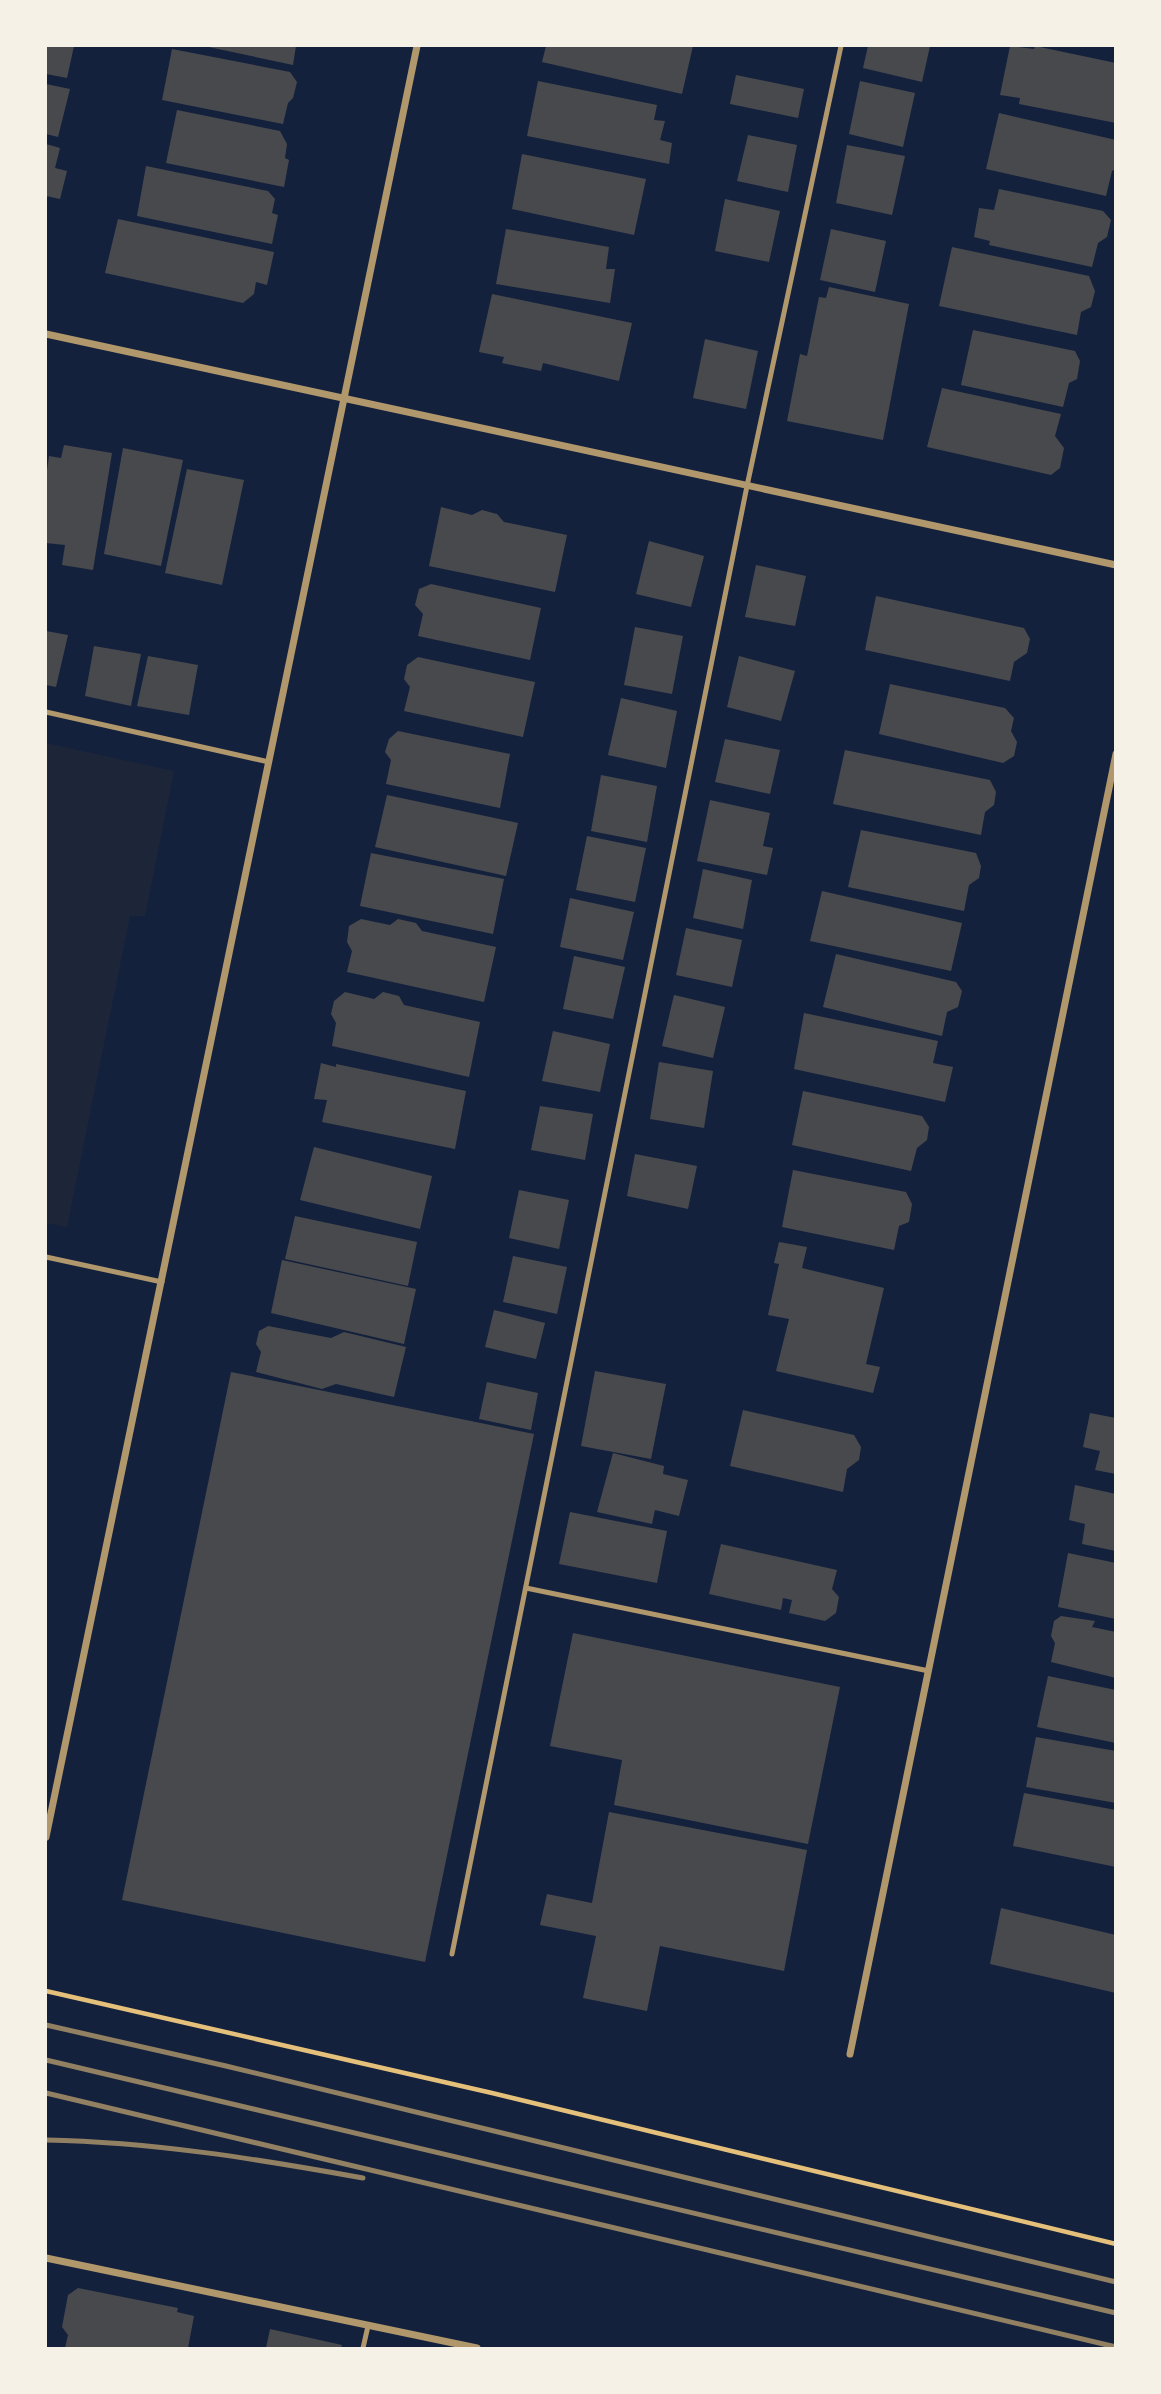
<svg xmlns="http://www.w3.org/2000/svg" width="1161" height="2394" font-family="'Source Sans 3',sans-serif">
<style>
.green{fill:#1d2539}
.building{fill:#48494c}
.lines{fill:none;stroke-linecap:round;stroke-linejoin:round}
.path{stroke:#e5c07b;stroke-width:4.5}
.service{stroke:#b1986c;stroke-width:5}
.minor{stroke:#b1986c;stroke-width:7}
.rail{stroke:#918062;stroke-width:5}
</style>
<rect width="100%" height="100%" fill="#14213d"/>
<polygon class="green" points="46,743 174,771 145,916 130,916 67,1227 46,1223"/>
<g class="building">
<polygon points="46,46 74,46 67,78 46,74"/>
<polygon points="204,46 296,46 293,65"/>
<polygon points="546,46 693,46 682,94 542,62"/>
<polygon points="868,46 930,46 922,82 863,68"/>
<polygon points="1010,46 1034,49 1035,46 1116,63 1116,123 1019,104 1020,98 1000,95"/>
<polygon points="172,49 290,72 297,82 293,98 288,103 283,124 162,100"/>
<polygon points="736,75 804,89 798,118 730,104"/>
<polygon points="538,81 657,105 654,120 665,121 660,140 672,143 669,164 527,136"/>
<polygon points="860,81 915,93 903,147 849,134"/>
<polygon points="46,84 70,89 58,137 46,134"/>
<polygon points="177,110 280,131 287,144 285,158 289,160 284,187 166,163"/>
<polygon points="999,113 1116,140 1116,169 1112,171 1106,196 986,169"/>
<polygon points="748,135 797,145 788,192 737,181"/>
<polygon points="46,144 60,148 55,168 67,171 60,199 46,196"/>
<polygon points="847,145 905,156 892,215 836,203"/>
<polygon points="522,154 646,179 634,235 512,209"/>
<polygon points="146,166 268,191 275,199 272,213 278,215 272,244 137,216"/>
<polygon points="999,189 1103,211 1111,220 1107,237 1098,243 1092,267 989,245 990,241 974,237 979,208 994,210"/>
<polygon points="725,199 780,211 769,262 715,251"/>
<polygon points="118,219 274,252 267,285 256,282 254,294 243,303 105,273"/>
<polygon points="506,229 609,247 606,269 615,269 610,303 496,284"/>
<polygon points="831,229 886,241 875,292 820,280"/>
<polygon points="952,247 1089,276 1095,291 1091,307 1081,312 1077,335 939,306"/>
<polygon points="829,287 909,304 883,440 787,421 800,354 807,356 819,297 826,298"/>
<polygon points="492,294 632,323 619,381 543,363 541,371 502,363 504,357 479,352"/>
<polygon points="973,330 1075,351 1080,361 1077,379 1069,383 1063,407 961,385"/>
<polygon points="705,339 758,351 746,409 693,398"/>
<polygon points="942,388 1061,414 1055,436 1064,448 1060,468 1051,475 927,447"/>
<polygon points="64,445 112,453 93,570 62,565 65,545 46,543 46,478 49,456 61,458"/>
<polygon points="123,448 183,460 161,566 104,554"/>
<polygon points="187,469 244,480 222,585 165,573"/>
<polygon points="441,507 472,515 482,510 497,514 504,522 567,535 555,592 429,566"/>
<polygon points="649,541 704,556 691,607 636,594"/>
<polygon points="756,565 806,576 795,626 745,617"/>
<polygon points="431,584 541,608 530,660 418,636 423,614 415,605 419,589"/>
<polygon points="876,596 1024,628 1030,639 1027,653 1014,662 1010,681 865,650"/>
<polygon points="635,627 683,636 672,694 624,685"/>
<polygon points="46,631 68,635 56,687 46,685"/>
<polygon points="94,646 141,654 131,706 85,696"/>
<polygon points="148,656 198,665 189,715 137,706"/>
<polygon points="739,656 795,671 781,721 727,707"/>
<polygon points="418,657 535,682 523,737 404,711 410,687 404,679 407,665"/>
<polygon points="890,684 1005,708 1014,718 1011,731 1017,742 1014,756 1003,763 879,734"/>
<polygon points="621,698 677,711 666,768 608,755"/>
<polygon points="398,731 510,754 500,808 386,784 391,760 385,752 389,739"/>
<polygon points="725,739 780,750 770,794 715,782"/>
<polygon points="845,750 990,780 996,792 994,805 985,812 981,835 833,804"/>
<polygon points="601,775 657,786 647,842 591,831"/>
<polygon points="387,795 518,823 506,876 375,847"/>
<polygon points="710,800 770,813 763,846 773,848 767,875 697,861"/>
<polygon points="861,830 976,853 981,866 979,878 969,885 964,911 848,887"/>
<polygon points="587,836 646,848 635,902 576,890"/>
<polygon points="371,853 504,879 493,934 360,906"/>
<polygon points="703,869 752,880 743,929 693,918"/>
<polygon points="822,891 962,923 951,971 810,941"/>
<polygon points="570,898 634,912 623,960 560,947"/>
<polygon points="361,919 390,925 398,919 416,923 422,931 496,947 484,1002 347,972 352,951 347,942 349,926"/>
<polygon points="686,928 742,940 732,987 676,975"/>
<polygon points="836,954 956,982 962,991 958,1007 947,1012 942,1036 823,1007"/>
<polygon points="574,956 625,967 613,1019 563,1009"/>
<polygon points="345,992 374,999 383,992 399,996 404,1005 480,1022 469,1077 332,1046 336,1023 331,1014 334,1001"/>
<polygon points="674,995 725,1007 713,1058 662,1046"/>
<polygon points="804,1013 938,1041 933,1063 953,1067 945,1102 794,1069"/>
<polygon points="553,1031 610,1044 600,1092 542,1081"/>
<polygon points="659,1062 713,1071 704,1128 650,1119"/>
<polygon points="321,1063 336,1067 336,1064 466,1091 455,1149 322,1122 327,1100 314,1099"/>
<polygon points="803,1091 922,1116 929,1127 927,1140 917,1148 911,1171 792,1145"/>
<polygon points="540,1106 593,1114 585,1160 531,1150"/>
<polygon points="314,1147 432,1176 420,1229 300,1200"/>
<polygon points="635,1154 697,1166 688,1209 627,1196"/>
<polygon points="793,1170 906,1192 912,1204 909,1222 899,1226 894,1250 782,1227"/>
<polygon points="519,1190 569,1200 559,1249 509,1238"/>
<polygon points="295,1216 417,1242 408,1286 285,1259"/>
<polygon points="779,1242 807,1247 802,1268 884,1288 866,1364 880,1367 873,1393 776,1371 789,1319 768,1315 779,1264 774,1263"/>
<polygon points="513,1256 567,1267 557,1314 503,1302"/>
<polygon points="282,1260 416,1289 404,1344 271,1313"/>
<polygon points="494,1310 545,1323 536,1359 485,1347"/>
<polygon points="268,1326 331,1338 344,1332 406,1347 394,1397 336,1384 322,1389 256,1372 261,1352 256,1344 259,1331"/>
<polygon points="595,1371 666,1384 651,1459 581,1446"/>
<polygon points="231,1372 534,1434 425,1962 122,1900"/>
<polygon points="487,1382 538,1393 531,1430 479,1419"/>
<polygon points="743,1410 854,1435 861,1447 859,1460 847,1469 843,1492 730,1466"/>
<polygon points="1090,1413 1116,1418 1116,1474 1095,1470 1100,1451 1083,1447"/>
<polygon points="613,1453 664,1466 663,1474 688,1480 679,1516 655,1510 652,1524 597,1512"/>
<polygon points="1075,1485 1116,1494 1116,1551 1082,1544 1085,1524 1069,1520"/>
<polygon points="570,1512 667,1531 657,1583 559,1564"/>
<polygon points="721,1544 837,1570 832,1589 839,1597 836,1613 825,1621 789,1613 792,1600 783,1598 781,1610 709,1594"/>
<polygon points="1068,1553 1116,1563 1116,1619 1058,1607"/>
<polygon points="1061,1616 1095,1621 1092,1627 1116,1632 1116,1678 1051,1662 1055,1643 1051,1636 1054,1621"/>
<polygon points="573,1633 840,1687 808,1844 614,1805 622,1760 550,1746"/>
<polygon points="1048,1676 1116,1690 1116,1743 1037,1727"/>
<polygon points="1036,1737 1116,1751 1116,1803 1026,1787"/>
<polygon points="1024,1793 1116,1810 1116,1867 1013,1846"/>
<polygon points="609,1812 807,1850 784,1971 660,1946 647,2011 583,1998 596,1936 540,1925 547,1894 592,1903"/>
<polygon points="1001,1908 1116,1935 1116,1993 990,1964"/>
<polygon points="78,2288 178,2308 177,2312 194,2316 188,2348 65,2348 68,2335 62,2327 68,2295"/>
<polygon points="270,2329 342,2345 341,2348 266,2348"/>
</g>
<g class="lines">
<polyline class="path" points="46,1991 492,2093 1116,2244"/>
<g class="service">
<polyline points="46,712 269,762"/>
<polyline points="46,1257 162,1282"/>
<polyline points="526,1588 929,1671"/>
<polyline points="452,1954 747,486 841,46"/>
<polyline points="363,2348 368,2326"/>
</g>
<g class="minor">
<polyline points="46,334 1116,565"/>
<polyline points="46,1837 417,46"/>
<polyline points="850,2054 1116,754"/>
<polyline points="46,2258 477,2348"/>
</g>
<g class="rail">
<polyline points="46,2025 226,2066 1116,2282"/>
<polyline points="46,2060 1116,2313"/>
<polyline points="46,2093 1116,2347"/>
<path d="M46,2140C152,2142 258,2159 363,2178"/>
</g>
</g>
<rect width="1161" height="2394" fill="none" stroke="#f6f1e7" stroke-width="94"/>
</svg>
